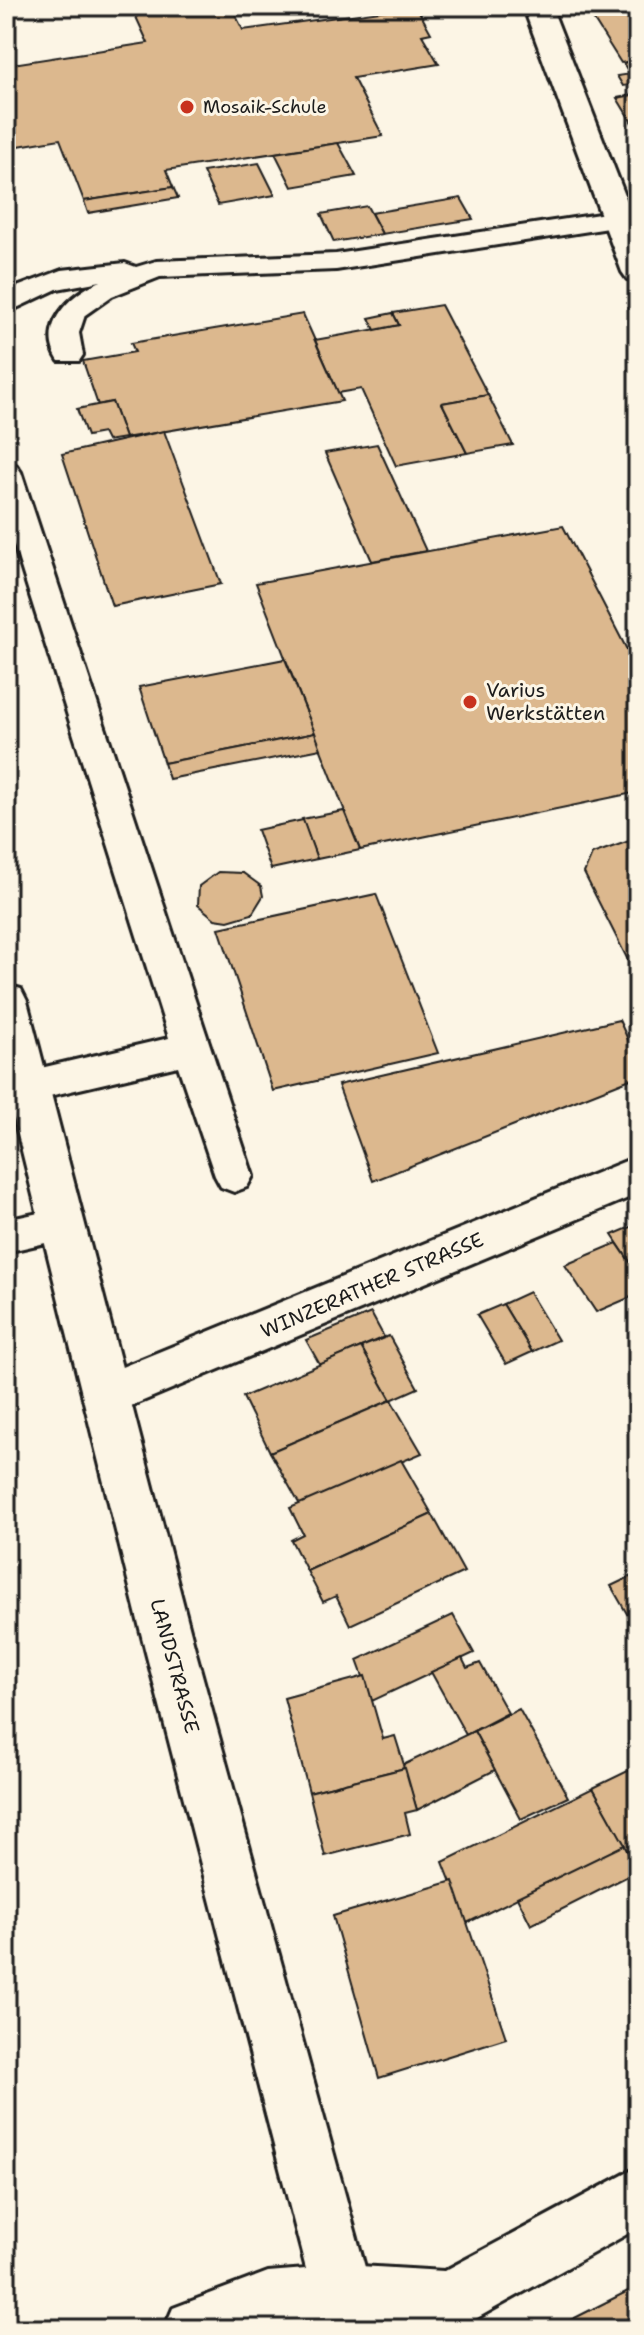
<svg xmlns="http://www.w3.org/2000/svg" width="644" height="2335" font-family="'Shantell Sans',sans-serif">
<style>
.building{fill:#dcb88e;stroke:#1c1c1c;stroke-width:2}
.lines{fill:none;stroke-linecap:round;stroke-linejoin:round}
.lane-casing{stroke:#1c1c1c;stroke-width:6}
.street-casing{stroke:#1c1c1c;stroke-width:6}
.secondary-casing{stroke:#1c1c1c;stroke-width:6}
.lane{fill:#fcf5e5;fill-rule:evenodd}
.street{fill:#fcf5e5;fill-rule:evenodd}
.secondary{fill:#fcf5e5;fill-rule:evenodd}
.poi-dot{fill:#c8321e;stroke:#fcf5e5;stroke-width:3}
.labels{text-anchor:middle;stroke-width:6;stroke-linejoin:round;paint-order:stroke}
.far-poi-label{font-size:18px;fill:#1c1c1c;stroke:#fcf5e5;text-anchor:start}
.poi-label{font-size:20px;fill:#1c1c1c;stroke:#fcf5e5;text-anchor:start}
.street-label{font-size:20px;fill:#1c1c1c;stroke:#fcf5e5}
</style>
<rect width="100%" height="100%" fill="#fcf5e5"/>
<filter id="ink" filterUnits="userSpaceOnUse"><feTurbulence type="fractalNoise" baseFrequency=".0125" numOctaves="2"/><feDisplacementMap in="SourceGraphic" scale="16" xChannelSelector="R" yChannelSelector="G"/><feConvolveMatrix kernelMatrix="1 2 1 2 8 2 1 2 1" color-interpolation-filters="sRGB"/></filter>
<g filter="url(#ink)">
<g class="building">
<polygon points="131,6 231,6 243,30 416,6 431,33 422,35 439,64 353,78 383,136 166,170 173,187 84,201 60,139 6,148 6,65 148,43"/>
<polygon points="585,6 638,6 638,60 621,63"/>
<polygon points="638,60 638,73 630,74 623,63"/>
<polygon points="638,73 638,84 623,86 617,76"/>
<polygon points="638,94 638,125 634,126 617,98"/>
<polygon points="338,143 356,176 292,187 275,153"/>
<polygon points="259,163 275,195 218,205 203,172"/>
<polygon points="173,187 178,198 88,213 84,201"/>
<polygon points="461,198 473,219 382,234 371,213"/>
<polygon points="367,206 382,234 334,242 321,214"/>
<polygon points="441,305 488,395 442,403 467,453 396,466 361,389 338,393 315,340 399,325 393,313"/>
<polygon points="393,313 399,325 375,330 369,318"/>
<polygon points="303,314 342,401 125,438 112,402 98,405 83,361 135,352 131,343"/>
<polygon points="488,395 513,445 467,453 442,403"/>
<polygon points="112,402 125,438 107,441 103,433 87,436 77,409"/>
<polygon points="164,431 221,584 112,606 62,454"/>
<polygon points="377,444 426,551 372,561 325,453"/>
<polygon points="563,526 638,671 638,792 360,850 256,583"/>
<polygon points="285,659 315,733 164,763 139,687"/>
<polygon points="315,733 321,749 169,779 164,763"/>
<polygon points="344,811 360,850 317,859 302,819"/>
<polygon points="303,820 317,859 271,869 257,830"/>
<polygon points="638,838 638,980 584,873 592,854"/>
<polygon points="218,872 243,873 261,886 263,896 252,914 228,921 215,919 198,905 199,886"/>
<polygon points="376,894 438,1053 273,1091 219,928"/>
<polygon points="619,1020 638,1061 638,1076 373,1181 338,1085"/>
<polygon points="638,1224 638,1274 612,1235"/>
<polygon points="617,1243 638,1274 638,1294 596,1312 565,1265"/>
<polygon points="529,1292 558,1340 532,1352 503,1304"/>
<polygon points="503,1304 532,1352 506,1364 477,1315"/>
<polygon points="371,1313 384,1337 320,1365 306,1340"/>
<polygon points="389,1336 418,1388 391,1400 361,1347"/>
<polygon points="361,1347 391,1400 270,1452 243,1397"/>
<polygon points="391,1400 422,1453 300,1505 270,1452"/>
<polygon points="401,1460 432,1514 307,1571 291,1540 303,1534 290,1508"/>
<polygon points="432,1514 464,1572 350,1625 336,1596 323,1602 307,1571"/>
<polygon points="638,1573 638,1633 611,1586"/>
<polygon points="453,1615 474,1653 372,1701 357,1660"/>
<polygon points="462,1658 467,1668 480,1663 508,1713 466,1735 431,1672"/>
<polygon points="365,1676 383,1739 395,1736 405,1768 309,1792 284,1698"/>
<polygon points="519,1709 568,1797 521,1819 474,1731"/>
<polygon points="474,1731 495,1770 417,1810 403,1765"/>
<polygon points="638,1766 638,1870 593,1788"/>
<polygon points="405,1768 417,1810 405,1813 410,1834 325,1856 309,1792"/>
<polygon points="593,1788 625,1845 467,1923 443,1862"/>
<polygon points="624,1845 638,1871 531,1925 517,1897"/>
<polygon points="453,1881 506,2038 379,2078 333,1916"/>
<polygon points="638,2286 638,2329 553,2329"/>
</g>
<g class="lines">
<g class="lane-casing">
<g id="lane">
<polygon points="269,6 320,6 317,11 274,14"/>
<path d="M619,211L628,213L632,219L628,225L336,270L160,277L112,296L85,315L79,333L83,355L79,361H59C36,327 70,293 101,281L57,289L6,313L9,290L62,270L125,263L136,267L156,261L336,254Z"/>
<polygon points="6,462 16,465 21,472 253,1176 247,1187 234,1192 221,1187 215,1176 178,1066 28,1101 15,1097 9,1086 15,1075 28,1071 169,1038 6,519"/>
<polygon points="62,1208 76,1212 81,1224 76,1236 6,1252 6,1220"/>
</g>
</g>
<g class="street-casing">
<g id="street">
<polygon points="523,6 551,6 638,229 638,281 627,279 622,272"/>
<polygon points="638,1156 638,1194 107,1416 90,1410 83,1395 90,1380"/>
<path d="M638,2167V2228L470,2322C435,2335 357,2331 322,2316L313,2295L322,2274L343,2265L444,2271Z"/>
</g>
</g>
<g class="secondary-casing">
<polygon id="secondary" points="6,985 21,989 27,1001 195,1649 382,2329 164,2329 173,2308 268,2272 306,2269 145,1649 6,1086"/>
</g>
<use href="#lane" class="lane"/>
<use href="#street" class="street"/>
<use href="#secondary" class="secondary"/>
</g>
</g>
<g class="poi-dot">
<circle cx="187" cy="107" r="8"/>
<circle cx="470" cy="702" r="8"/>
</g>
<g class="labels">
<g class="far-poi-label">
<text x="203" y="113">Mosaik-Schule</text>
</g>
<g class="poi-label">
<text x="486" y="697">Varius<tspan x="486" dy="23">Werkstätten</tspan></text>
</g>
<g class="street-label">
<text transform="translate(372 1285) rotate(-23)" y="7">WINZERATHER STRASSE</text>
<text transform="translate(175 1666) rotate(75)" y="7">LANDSTRASSE</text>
</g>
</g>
<rect width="644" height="2335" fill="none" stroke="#fcf5e5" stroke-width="32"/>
<rect x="16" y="16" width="612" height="2303" fill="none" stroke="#1c1c1c" stroke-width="3" filter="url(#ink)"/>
</svg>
